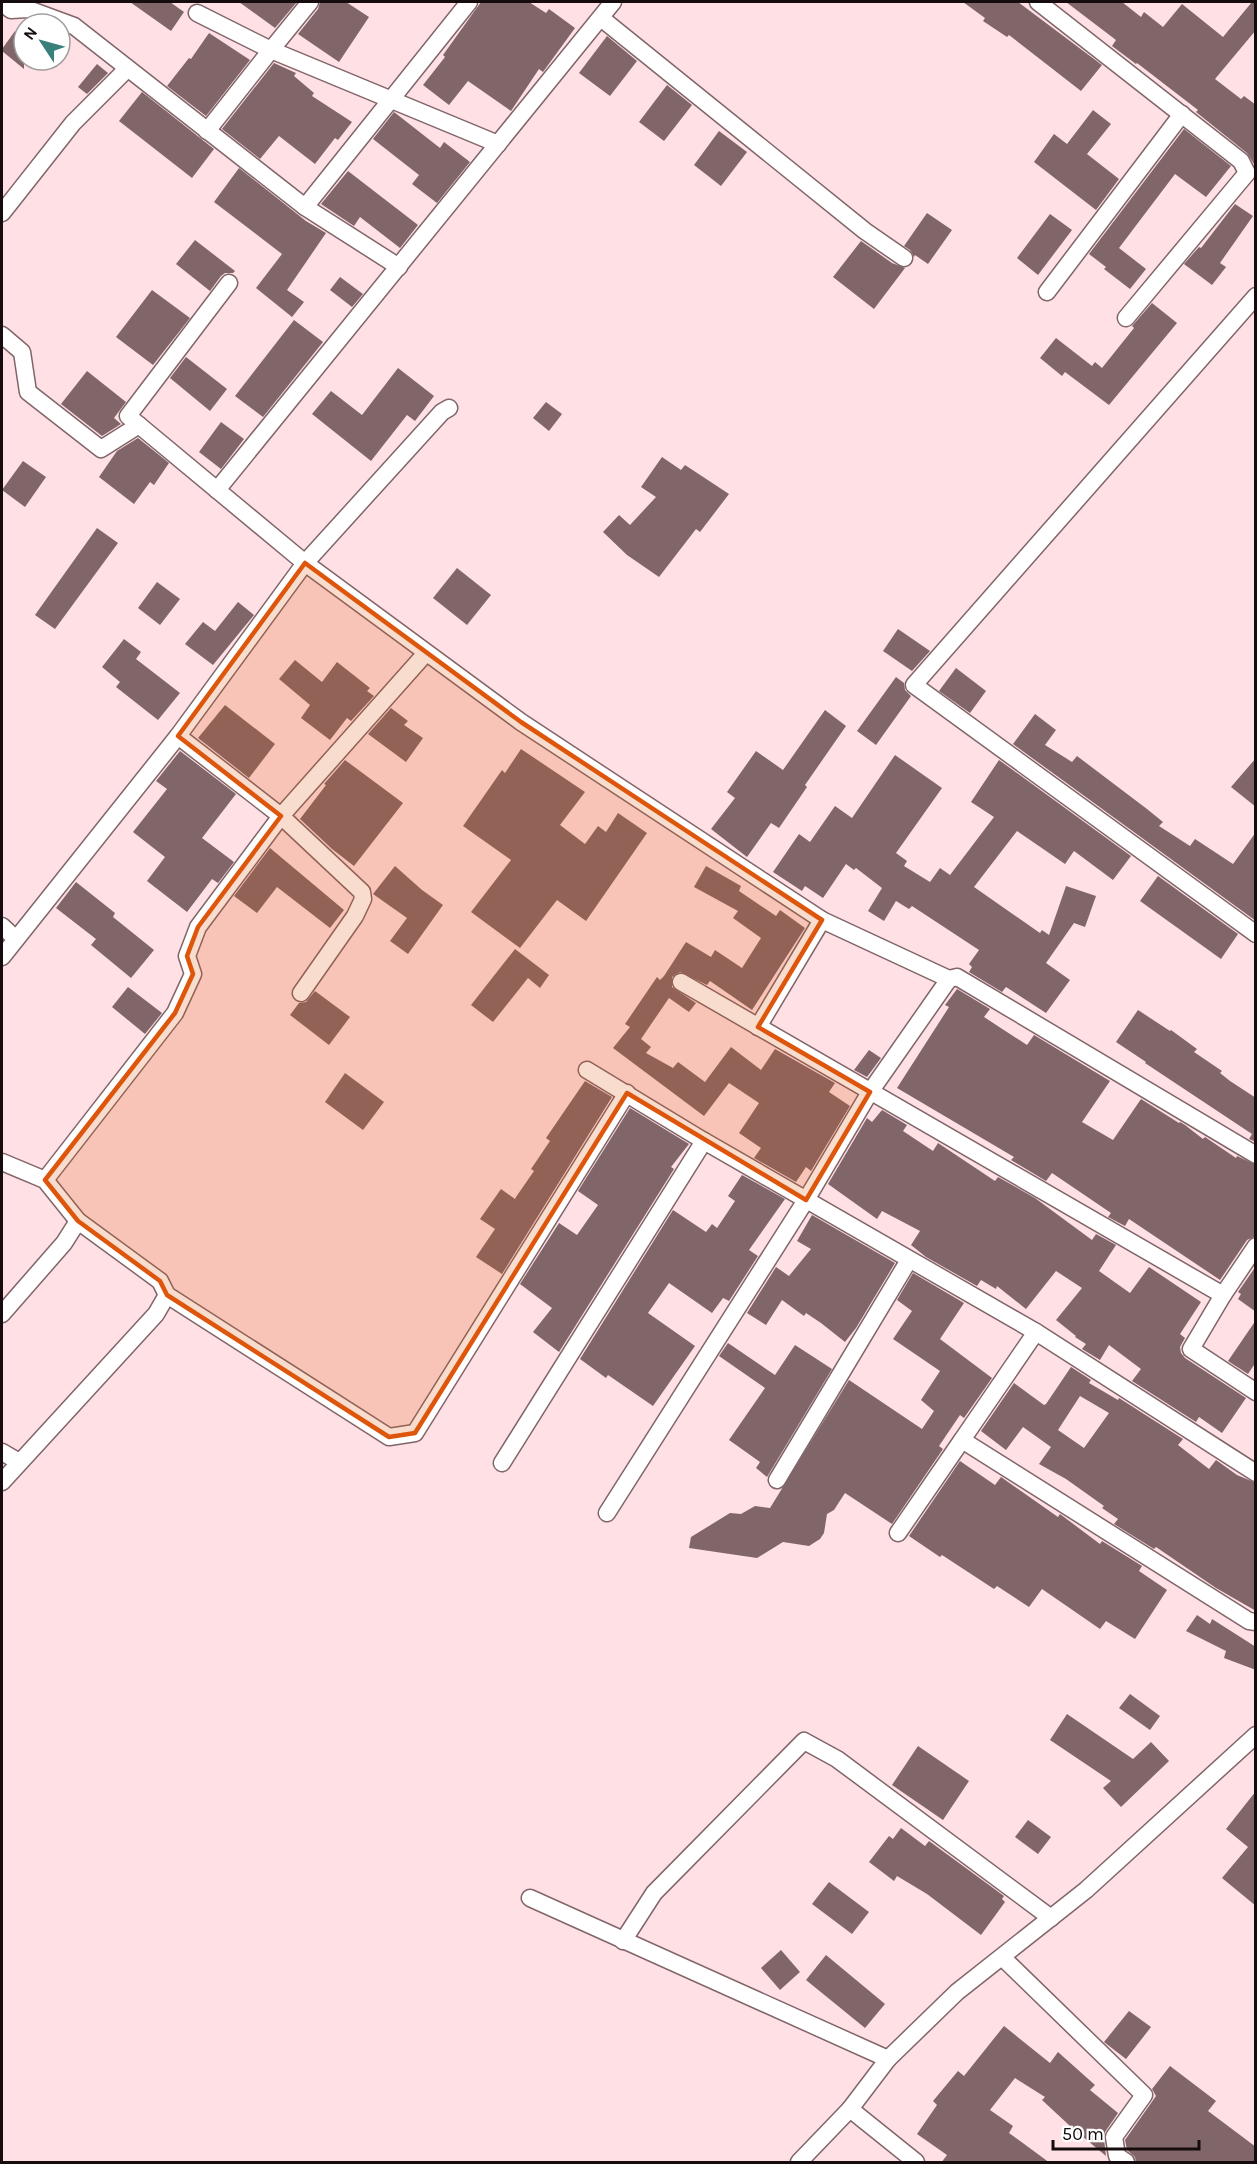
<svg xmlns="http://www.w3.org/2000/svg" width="1257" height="2164" font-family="Karla,sans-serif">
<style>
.building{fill:#806669;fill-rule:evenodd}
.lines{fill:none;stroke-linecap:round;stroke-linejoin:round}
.street-casing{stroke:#806569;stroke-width:19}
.street{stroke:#fff;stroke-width:16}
.marked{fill:#de550c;fill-opacity:0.2;stroke:#de550c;stroke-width:4.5;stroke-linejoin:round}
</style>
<rect width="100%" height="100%" fill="#ffe0e4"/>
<g class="building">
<polygon points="130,2 170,2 184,12 171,31"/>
<polygon points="239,2 297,2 275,28"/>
<polygon points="320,2 346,2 369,17 339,62 298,34 318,9"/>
<polygon points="481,2 529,2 546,13 549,9 575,28 543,72 539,69 511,111 468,81 449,105 423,85 445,57 443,55"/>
<polygon points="963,2 1018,2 1102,65 1081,91 1009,35 1007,37 983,21 985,18"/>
<polygon points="1066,2 1122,2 1141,17 1144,12 1163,27 1182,4 1223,37 1252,2 1256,2 1256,30 1215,79 1241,99 1244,96 1256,105 1256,167 1247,153 1196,112 1198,110 1137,63 1136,64 1112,46 1116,40"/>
<polygon points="15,31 24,37 24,69 2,51 2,49"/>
<polygon points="209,33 250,60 206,116 167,86 189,58 191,59"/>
<polygon points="607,36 637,61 610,96 579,73"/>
<polygon points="274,63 296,73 294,76 314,93 312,96 352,122 338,140 335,138 315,164 279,136 260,159 222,129"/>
<polygon points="97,64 108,73 87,94 78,87"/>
<polygon points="667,85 692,105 664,141 639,122"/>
<polygon points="142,92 214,149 192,178 119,121"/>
<polygon points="1093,110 1111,124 1087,154 1119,179 1096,210 1034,162 1054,134 1067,144"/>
<polygon points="394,112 440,148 444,142 470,162 437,203 412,184 419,175 373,139"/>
<polygon points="1184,129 1231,166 1206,197 1175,174 1119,248 1146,269 1130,289 1104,269 1106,267 1089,254"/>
<polygon points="719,131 747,152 721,186 694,165"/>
<polygon points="239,168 306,221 326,233 287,290 304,302 292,317 256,288 282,254 214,202"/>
<polygon points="348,171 418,225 400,248 360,217 354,226 321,204"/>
<polygon points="1235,204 1253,216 1220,263 1226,267 1212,285 1184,264 1199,247 1201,248"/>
<polygon points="927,213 952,230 928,264 915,255 914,257 910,250 904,246"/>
<polygon points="1050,214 1072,230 1038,275 1017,258"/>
<polygon points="195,240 235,271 233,273 225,273 221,276 210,291 176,264"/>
<polygon points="861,241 892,263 905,268 874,309 833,277"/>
<polygon points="340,277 363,294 352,307 330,290"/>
<polygon points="152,290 190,318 153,365 116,337"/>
<polygon points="1152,303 1177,323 1109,405 1065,372 1062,376 1040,358 1056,338 1092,366 1095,362 1102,368 1134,328 1132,326"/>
<polygon points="294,320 323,342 263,417 235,396"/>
<polygon points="186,357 227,389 210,411 170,378"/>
<polygon points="398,368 434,396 415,421 407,415 371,461 312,414 331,391 362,415"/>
<polygon points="87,371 126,402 114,418 121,424 102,436 61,404"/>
<polygon points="546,402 562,414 549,431 533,418"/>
<polygon points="221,422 244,439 221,469 199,452"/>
<polygon points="138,438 169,463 154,485 150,482 134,504 99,477 117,451"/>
<polygon points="662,457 681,470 685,465 729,494 700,532 696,529 659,577 627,555 603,532 619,515 630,525 656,497 641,487"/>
<polygon points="23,461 46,477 25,507 2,490"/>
<polygon points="97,528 118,543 55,629 35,615"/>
<polygon points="457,568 491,595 467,625 433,598"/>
<polygon points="157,582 180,599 160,625 138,608"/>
<polygon points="238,602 254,615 213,665 185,644 203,622 215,631"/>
<polygon points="898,629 930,651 912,671 883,651"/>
<polygon points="124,639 141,652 136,659 180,693 158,720 116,687 120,682 102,667"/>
<polygon points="295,660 322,682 337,662 370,688 367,691 374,696 351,721 347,718 330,740 301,718 310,705 279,679"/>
<polygon points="956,668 986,691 970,713 939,691"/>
<polygon points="896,677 904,683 905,690 911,696 876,745 857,731"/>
<polygon points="225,705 275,744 249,778 198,738"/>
<polygon points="391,708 408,721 404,725 423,738 406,762 368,734"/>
<polygon points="825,710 846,726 805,785 807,787 779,828 771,823 747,857 711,829 735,798 727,792 756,751 783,770"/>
<polygon points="1035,714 1056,730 1045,745 1072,762 1077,756 1147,809 1163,822 1159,826 1190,846 1195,839 1233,864 1256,832 1256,921 1013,744"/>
<polygon points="521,749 585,792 560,825 585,844 598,826 606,832 618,813 647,833 586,921 557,900 520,948 471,912 511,860 463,826 502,770 505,773"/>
<polygon points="180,751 236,794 202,838 234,862 218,883 212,879 187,912 147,881 165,857 133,832 167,789 156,781"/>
<polygon points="895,755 942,788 896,853 907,861 904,866 930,882 940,868 950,875 994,817 971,802 999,760 1131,856 1113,880 1074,851 1065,864 1017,831 974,887 1040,933 1042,930 1049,935 1066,886 1096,896 1085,927 1074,923 1046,963 1070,980 1046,1013 1006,987 1002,992 969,972 972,967 969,964 979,950 912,906 909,909 896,901 884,921 868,911 882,888 856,868 854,870 846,864 823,898 805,886 802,891 773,872 799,834 810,842 835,806 852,818"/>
<polygon points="1256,758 1256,807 1231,787"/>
<polygon points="345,760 403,803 354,866 332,849 300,819 326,785 324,784"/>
<polygon points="270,848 344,910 330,928 277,887 257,913 234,896"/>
<polygon points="395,866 422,890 443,905 408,954 390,941 407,918 373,894"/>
<polygon points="706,866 741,886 739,891 776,916 780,910 805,928 752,1010 710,981 707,985 680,972 672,977 672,987 696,1003 689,1012 669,998 641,1039 651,1047 646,1053 673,1068 678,1062 705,1082 731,1047 761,1070 775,1049 835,1083 829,1092 850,1106 811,1171 806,1167 796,1182 754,1158 761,1148 739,1133 759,1103 729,1083 704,1116 613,1048 630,1027 625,1024 657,977 660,980 664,976 686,942 711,957 715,950 742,968 761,938 733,918 738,911 694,887"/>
<polygon points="1158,876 1238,934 1221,959 1140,901"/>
<polygon points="76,882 115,913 113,917 154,950 131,978 91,945 96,939 56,908"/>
<polygon points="515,949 549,975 540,988 528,978 493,1022 471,1005"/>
<polygon points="128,987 162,1013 145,1034 112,1007"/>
<polygon points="957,989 990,1009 984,1017 1027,1045 1034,1035 1110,1081 1082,1122 1113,1140 1141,1099 1179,1123 1180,1122 1185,1125 1203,1139 1205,1137 1236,1158 1237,1156 1256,1165 1256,1236 1247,1240 1220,1280 1129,1219 1125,1226 1108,1217 1111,1213 1052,1173 1046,1181 1011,1160 1014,1157 897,1088 949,1007 945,1005"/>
<polygon points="315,991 350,1017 329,1045 290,1015 299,1003 306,1002"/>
<polygon points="1138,1010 1170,1031 1171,1030 1197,1049 1194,1052 1222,1071 1220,1073 1230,1081 1256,1098 1256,1142 1249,1139 1252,1134 1145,1063 1146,1062 1116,1042"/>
<polygon points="869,1050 881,1058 867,1077 854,1070"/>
<polygon points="345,1073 384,1102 363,1130 325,1102"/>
<polygon points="585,1081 612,1097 502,1274 476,1257 495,1229 480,1219 501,1189 515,1199 516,1197 534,1171 531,1169 550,1141 546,1138"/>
<polygon points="630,1108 689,1144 671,1167 674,1169 559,1352 533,1332 552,1308 520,1284 559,1223 577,1235 598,1205 578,1191"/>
<polygon points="882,1110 907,1125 903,1131 933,1151 938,1143 995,1181 998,1177 1035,1198 1092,1240 1096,1234 1116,1245 1099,1271 1130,1293 1149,1267 1201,1302 1180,1334 1185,1338 1180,1347 1181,1353 1185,1358 1246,1398 1222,1433 1199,1417 1196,1422 1132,1381 1141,1369 1109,1345 1100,1360 1082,1349 1086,1344 1075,1337 1076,1336 1056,1320 1082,1288 1056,1271 1026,1309 997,1286 996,1289 981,1280 977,1286 926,1257 911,1245 920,1231 882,1211 877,1219 828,1184 867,1118 872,1122"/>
<polygon points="742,1175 785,1199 749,1250 758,1256 729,1301 723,1298 712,1313 669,1283 648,1313 695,1346 653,1406 608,1375 606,1378 580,1359 673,1210 706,1232 712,1224 717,1228 735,1201 728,1196"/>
<polygon points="812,1215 895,1263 856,1328 845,1342 821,1323 806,1313 804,1316 782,1300 766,1325 747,1313 776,1267 789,1276 811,1249 797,1241"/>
<polygon points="1256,1266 1256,1312 1238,1299 1241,1294 1238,1292"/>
<polygon points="913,1273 964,1303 940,1339 992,1378 964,1418 960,1415 939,1446 943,1449 892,1524 845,1493 834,1510 827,1514 824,1533 820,1539 809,1546 783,1542 757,1558 689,1548 691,1537 730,1513 741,1514 755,1506 770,1508 849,1380 922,1429 934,1411 921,1400 940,1371 893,1339 912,1311 897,1300"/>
<polygon points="1256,1320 1256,1362 1248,1374 1228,1361"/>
<polygon points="728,1343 775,1375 795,1345 832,1369 767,1477 756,1468 760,1462 729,1440 765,1388 719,1356"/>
<path d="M1071,1367L1091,1380L1089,1383L1118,1400L1119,1398L1183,1439L1178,1445L1209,1469L1216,1460L1237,1475L1256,1483V1611L1216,1588L1156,1547L1154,1549L1114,1524L1118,1519L1102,1508L1104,1506L1066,1479L1039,1464L1051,1447L1023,1427L1006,1450L981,1431L1014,1383L1044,1405L1046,1404ZM1080,1396L1109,1413L1084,1448L1058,1430Z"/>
<polygon points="960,1461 995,1485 1001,1477 1058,1517 1060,1514 1100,1544 1102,1541 1142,1566 1139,1571 1167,1590 1135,1639 1106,1621 1100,1629 1042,1589 1029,1607 997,1586 994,1589 942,1555 940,1557 909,1536"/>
<polygon points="1197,1615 1210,1624 1212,1619 1256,1647 1256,1670 1224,1658 1226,1651 1186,1631"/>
<polygon points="1130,1694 1160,1716 1150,1730 1119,1708"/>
<polygon points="1067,1714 1133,1759 1151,1742 1169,1761 1121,1807 1103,1788 1111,1781 1050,1740"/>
<polygon points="918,1746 969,1781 943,1820 892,1785"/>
<polygon points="1256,1791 1256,1906 1222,1878 1248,1847 1226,1829"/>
<polygon points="1028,1820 1051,1837 1038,1854 1015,1837"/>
<polygon points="901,1828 925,1846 929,1841 1004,1896 1002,1899 1005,1902 981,1935 927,1894 897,1876 894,1881 869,1862 889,1836 893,1839"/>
<polygon points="829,1882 869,1912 852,1934 812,1904"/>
<polygon points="781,1950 800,1972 780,1990 761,1968"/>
<polygon points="826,1955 885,2004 865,2028 806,1980"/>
<polygon points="1129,2011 1151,2027 1126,2059 1104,2042"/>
<polygon points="1004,2026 1050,2063 1058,2052 1095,2085 1090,2090 1118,2113 1105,2132 1104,2139 1106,2156 1070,2126 1042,2100 1045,2097 1015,2078 990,2110 1013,2126 1009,2133 1050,2163 941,2163 947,2155 917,2134 937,2105 933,2101 958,2071 964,2076"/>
<polygon points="1170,2066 1216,2101 1208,2111 1256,2147 1256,2163 1136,2163 1135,2157 1127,2150 1125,2140 1156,2096 1152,2089"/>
</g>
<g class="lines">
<g class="street-casing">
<g id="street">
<polyline points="1038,2 1241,161 1247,173 1126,318"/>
<polyline points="2,3 11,10 28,9 74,26 305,207 469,2"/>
<polyline points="197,13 271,50 310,2"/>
<polyline points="601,18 865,231 904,258"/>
<polyline points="207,131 271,50 498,144"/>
<polyline points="305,207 399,267"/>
<polyline points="2,213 73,123 127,69"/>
<polyline points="229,283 128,416 305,563 521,722 822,920"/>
<polyline points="1047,292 1182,114"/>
<polyline points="1256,296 914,685 1256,934"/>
<polyline points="2,335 22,352 28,392 101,449 139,425"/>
<polyline points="217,490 613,2"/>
<polyline points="178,736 281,816 362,892 363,899 355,916 301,993"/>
<polyline points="2,926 16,939"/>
<polyline points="2,957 178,736 305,563 442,412 449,408"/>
<polyline points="681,982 1223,1295 1191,1349 1256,1392"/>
<polyline points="758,1027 822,920 949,979 957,977 1256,1155"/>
<polyline points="587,1070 704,1141 1036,1332 1256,1473"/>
<polyline points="2,1162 45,1180 78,1221 160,1281 167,1295 389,1437 415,1433 627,1093"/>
<polyline points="45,1180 175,1013 193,974 187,956 198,927 281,816 426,653"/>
<polyline points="1223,1295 1256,1246"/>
<polyline points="2,1314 64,1243 78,1221"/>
<polyline points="1036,1332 962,1440 1249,1621 1256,1622"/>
<polyline points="2,1452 19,1462"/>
<polyline points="502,1463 704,1141"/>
<polyline points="777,1480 909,1260"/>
<polyline points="2,1482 156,1314 167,1295"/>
<polyline points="607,1513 806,1200 870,1092 949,979"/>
<polyline points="898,1533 962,1440"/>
<polyline points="530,1898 888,2059"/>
<polyline points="623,1941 654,1893 804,1741 837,1759 1051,1918"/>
<polyline points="1002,1957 1144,2095 1114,2137 1117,2156 1126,2162"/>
<polyline points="850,2109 916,2162"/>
<polyline points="799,2162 850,2109 888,2059 957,1992 1086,1890 1256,1735"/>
</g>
</g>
<use href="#street" class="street"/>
</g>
<path class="marked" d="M305,563L521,722L822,920L758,1027L870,1092L806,1200L627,1093L415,1433L389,1437L167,1295L160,1281L78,1221L45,1180L175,1013L193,974L187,956L198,927L281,816L178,736Z"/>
<rect width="1257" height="2164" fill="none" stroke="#160c0e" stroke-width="6"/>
<g transform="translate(42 42) rotate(306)"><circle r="28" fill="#ffffff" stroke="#a29e9f" stroke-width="1.5"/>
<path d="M0-4.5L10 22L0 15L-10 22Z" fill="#38807b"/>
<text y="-9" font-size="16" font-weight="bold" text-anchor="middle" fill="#160c0e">N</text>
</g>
<path d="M1053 2140v9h146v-9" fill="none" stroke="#160c0e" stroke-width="3"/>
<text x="1062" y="2140" font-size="18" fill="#160c0e" stroke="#ffffff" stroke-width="4.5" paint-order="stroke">50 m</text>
</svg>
